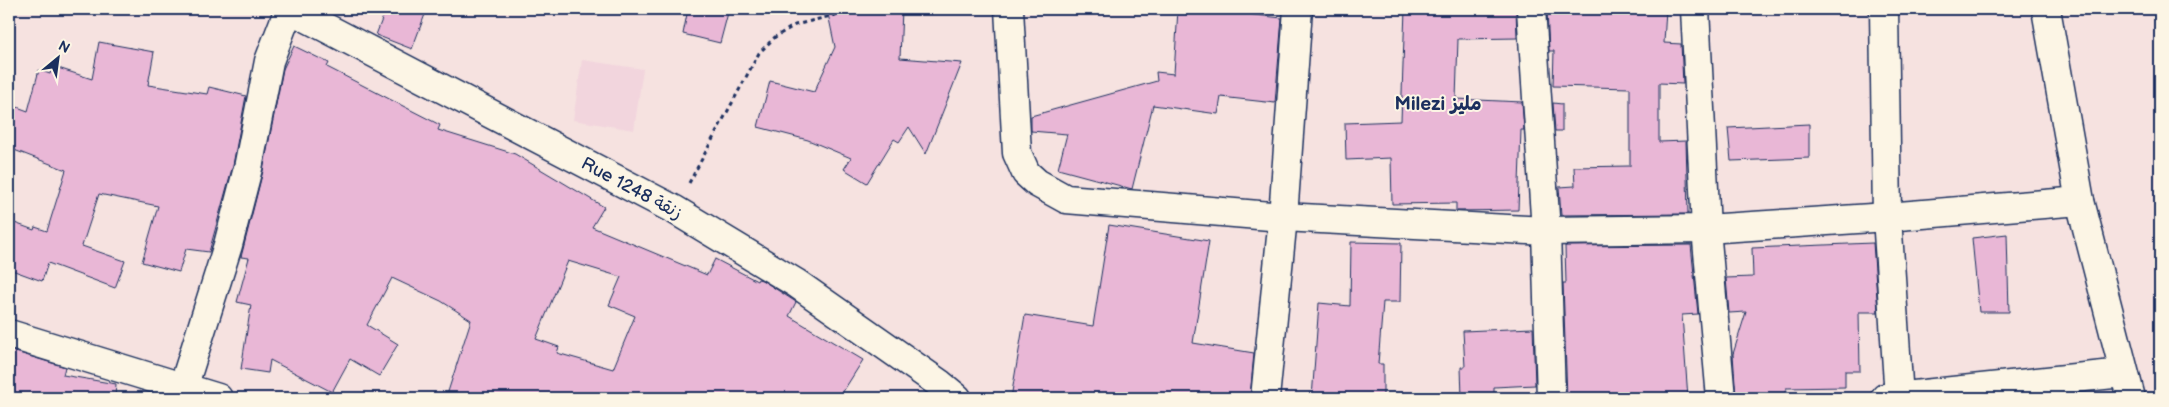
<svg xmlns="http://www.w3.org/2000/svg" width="2169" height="407" font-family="'Balsamiq Sans','Playpen Sans Arabic',sans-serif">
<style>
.built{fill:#f2d5dd}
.building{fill:#e9b7d6;stroke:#1b2f5e;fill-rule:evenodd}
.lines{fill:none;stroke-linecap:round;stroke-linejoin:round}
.minor-casing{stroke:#1b2f5e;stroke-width:31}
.path{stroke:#1b2f5e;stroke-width:3;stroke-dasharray:4 4;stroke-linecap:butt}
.minor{stroke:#fcf5e5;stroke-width:28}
.labels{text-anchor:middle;stroke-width:4;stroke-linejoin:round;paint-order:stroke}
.street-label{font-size:18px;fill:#1b2f5e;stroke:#fcf5e5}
.neighbourhood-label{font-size:19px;font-weight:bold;fill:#1b2f5e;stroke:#fcf5e5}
</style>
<rect width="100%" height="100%" fill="#f6e2e0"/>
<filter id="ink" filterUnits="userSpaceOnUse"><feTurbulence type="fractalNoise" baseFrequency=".02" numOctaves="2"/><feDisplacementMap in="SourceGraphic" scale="10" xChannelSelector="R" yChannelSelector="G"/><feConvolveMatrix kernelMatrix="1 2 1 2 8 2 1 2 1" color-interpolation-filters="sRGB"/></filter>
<g filter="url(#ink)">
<polygon class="built" points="582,60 643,69 634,130 573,120"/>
<g class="building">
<polygon points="386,9 427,9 412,49 376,35"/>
<polygon points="688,9 729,9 720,43 683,34"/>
<polygon points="827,9 902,9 900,58 962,63 926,154 909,127 899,142 894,139 867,183 844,169 851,158 808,140 758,127 770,81 814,92 835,47"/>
<polygon points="1178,9 1239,9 1238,13 1282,18 1275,103 1221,97 1218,114 1153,105 1132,189 1058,169 1067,134 1031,131 1031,116 1157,81 1156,72 1174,74"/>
<polygon points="1405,9 1516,9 1517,38 1458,39 1456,99 1522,102 1524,130 1521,130 1518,210 1456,211 1456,203 1392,204 1391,158 1346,160 1345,123 1401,121"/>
<polygon points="1547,9 1666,9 1664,43 1681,44 1683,84 1659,83 1659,142 1686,141 1688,214 1561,215 1559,187 1575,186 1574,167 1630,166 1630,88 1553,86 1554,51 1549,51"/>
<polygon points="99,42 154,52 148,85 207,94 209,87 246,96 233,165 209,252 186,249 179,272 142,262 158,206 99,194 82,246 125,261 115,288 48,263 42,281 9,269 9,221 34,230 35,227 47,231 66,170 9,148 9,104 28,111 39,70 50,74 52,66 92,79"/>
<path d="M294,46L329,63L327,67L440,125L438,130L515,154L604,207L592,227L707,275L715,259L757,281L758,279L762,280L796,302L789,316L863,360L839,398H446L471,320L441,301L392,278L367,325L398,344L379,376L350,359L332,392L270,360L268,373L241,369L251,305L237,302L249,258L241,257L263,171L283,69ZM568,261L621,277L609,305L635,316L613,369L557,353L559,347L536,339Z"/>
<polygon points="1553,103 1562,104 1562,131 1555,131"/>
<polygon points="1809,124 1809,158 1731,161 1728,128"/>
<polygon points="1109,225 1209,241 1193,343 1254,353 1250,398 1011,398 1025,315 1093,326"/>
<polygon points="2007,234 2009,312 1979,312 1972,238"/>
<polygon points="1351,242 1401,243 1400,302 1383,302 1378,364 1383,364 1383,398 1312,398 1319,303 1350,306"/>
<polygon points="1873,243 1878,312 1859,312 1860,371 1845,371 1845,387 1786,388 1786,398 1736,398 1733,354 1746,312 1729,313 1726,278 1753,277 1752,248"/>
<polygon points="1691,245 1698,314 1682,315 1688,398 1567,398 1563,283 1566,283 1565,246"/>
<polygon points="1533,328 1535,385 1494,387 1494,398 1462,398 1461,367 1465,367 1463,331"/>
<polygon points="9,350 65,367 63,375 116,384 115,398 9,398"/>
</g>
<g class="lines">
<g class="minor-casing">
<g id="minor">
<polyline points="290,9 675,210 796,283 940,384 957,398"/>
<polyline points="1009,9 1017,153 1026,173 1037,183 1066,199 1283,217 1546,231 1706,229 1887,217 2080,201"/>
<polyline points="1531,9 1546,231 1551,398"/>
<polyline points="1695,9 1706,229 1721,398"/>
<polyline points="1884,9 1887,217 1899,398"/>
<polyline points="2046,9 2080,201 2131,398"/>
<polyline points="9,334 218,398"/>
<polyline points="183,388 228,245 248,168 269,61 289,9"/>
<polyline points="1265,398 1283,217 1298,9"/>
<polyline points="1885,398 2123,373"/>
</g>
</g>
<polyline class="path" points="689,183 759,53 775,37 795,25 859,9"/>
<use href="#minor" class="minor"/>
</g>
</g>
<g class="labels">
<g class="street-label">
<text transform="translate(632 188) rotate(28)" y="6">Rue 1248 زنقة</text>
</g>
<g class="neighbourhood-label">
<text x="1438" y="110">Milezi مليز</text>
</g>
</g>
<rect width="2169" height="407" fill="none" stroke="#fcf5e5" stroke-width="30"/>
<rect x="15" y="15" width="2139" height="377" fill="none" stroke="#1b2f5e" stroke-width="2" filter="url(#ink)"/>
<g transform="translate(58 58) rotate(29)" stroke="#fcf5e5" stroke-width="4" paint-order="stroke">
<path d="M0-4L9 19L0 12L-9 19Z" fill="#1b2f5e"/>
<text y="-8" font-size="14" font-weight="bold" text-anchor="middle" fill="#1b2f5e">N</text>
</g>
</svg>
